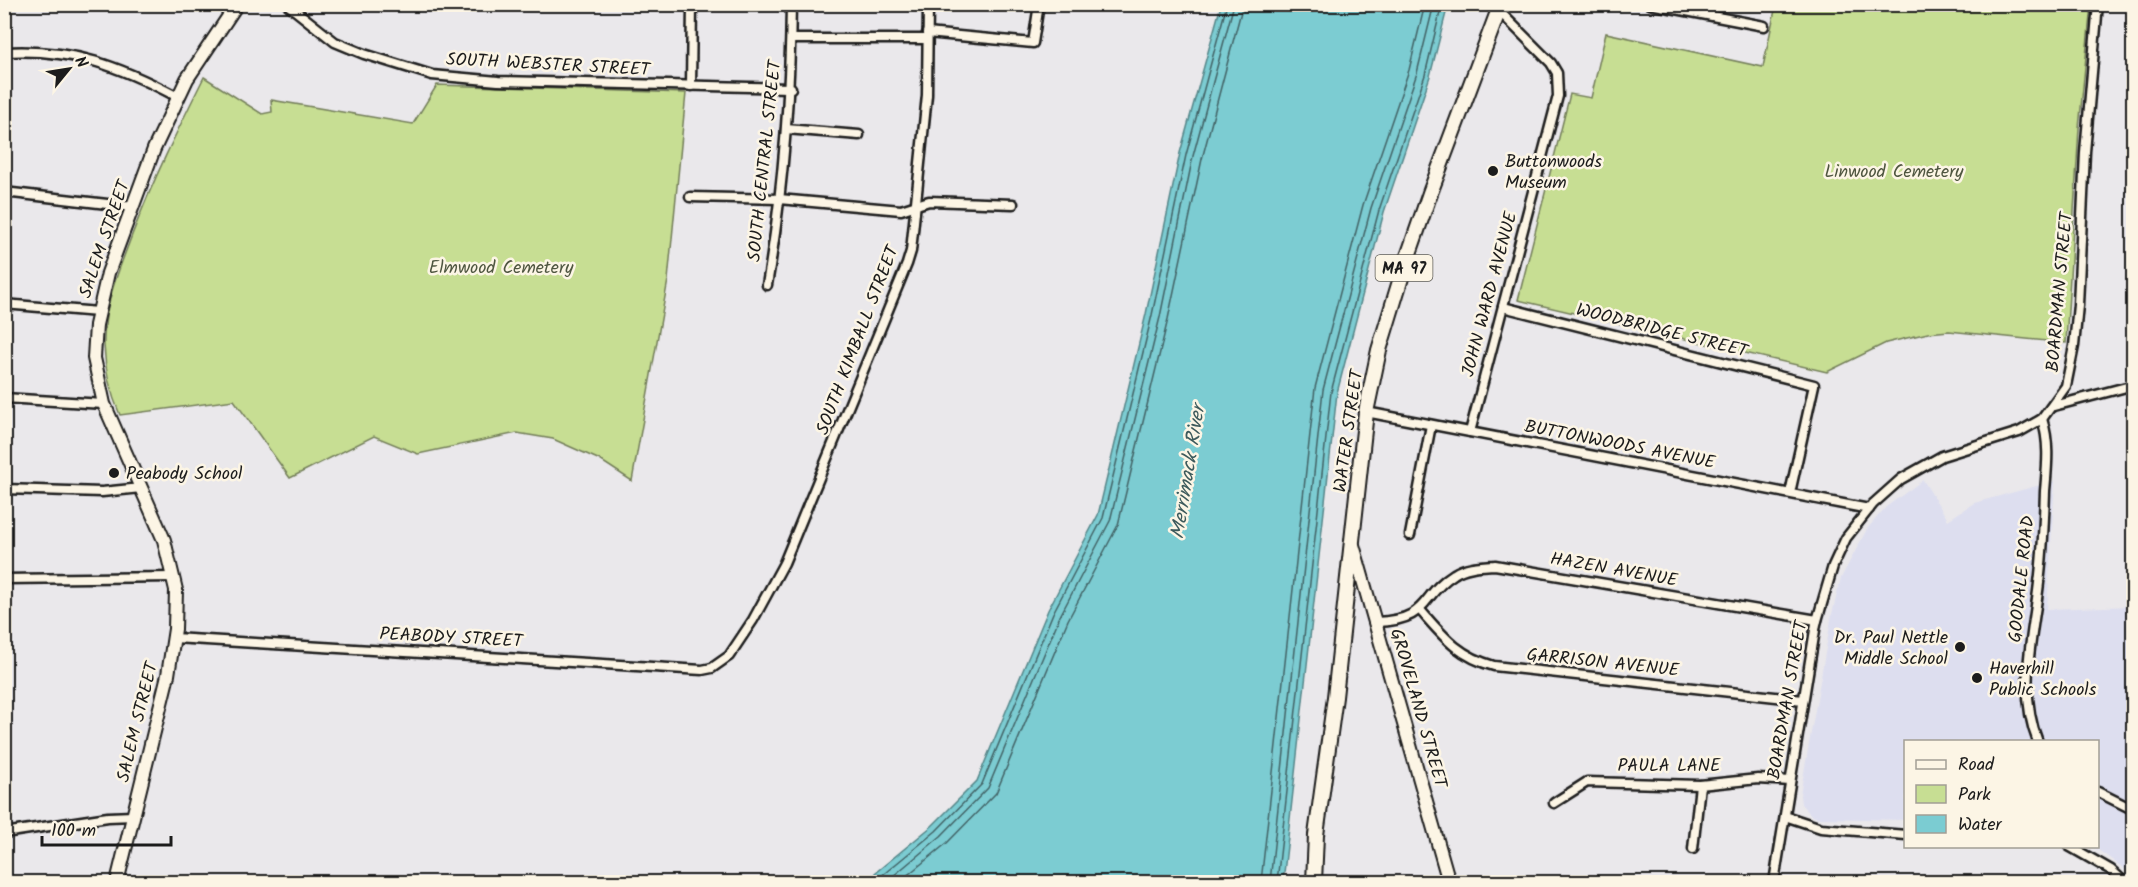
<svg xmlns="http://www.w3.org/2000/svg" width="2138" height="887" font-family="Kalam,sans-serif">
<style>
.built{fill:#dddeef}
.green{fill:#c7de93;stroke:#727d58;stroke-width:1.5}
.water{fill:#7bccd2;stroke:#558689;stroke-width:1.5}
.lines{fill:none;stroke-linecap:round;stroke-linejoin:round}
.shore{stroke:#426265;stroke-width:1.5}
.stream{stroke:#558689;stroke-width:2}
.minor-casing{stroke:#1c1c1c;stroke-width:13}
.secondary-casing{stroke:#1c1c1c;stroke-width:16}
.primary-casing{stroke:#1c1c1c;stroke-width:18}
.minor{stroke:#fcf5e5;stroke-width:8}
.secondary{stroke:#fcf5e5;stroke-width:12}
.primary{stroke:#fcf5e5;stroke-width:14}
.poi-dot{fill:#1c1c1c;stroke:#fcf5e5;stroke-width:2}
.labels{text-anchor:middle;stroke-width:5;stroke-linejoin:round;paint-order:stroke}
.shield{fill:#fcf5e5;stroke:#5f5d58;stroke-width:1.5}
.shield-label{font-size:16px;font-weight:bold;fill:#1c1c1c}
.street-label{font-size:18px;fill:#1c1c1c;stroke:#fcf5e5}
.poi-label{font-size:18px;fill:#1c1c1c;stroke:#fcf5e5;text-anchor:start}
.park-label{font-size:18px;fill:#4f5640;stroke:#fcf5e5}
.water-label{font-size:20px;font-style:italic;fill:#3d5a5c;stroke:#fcf5e5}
</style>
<rect width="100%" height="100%" fill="#eae8eb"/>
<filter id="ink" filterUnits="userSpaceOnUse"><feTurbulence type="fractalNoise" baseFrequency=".0167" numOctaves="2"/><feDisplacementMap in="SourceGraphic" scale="12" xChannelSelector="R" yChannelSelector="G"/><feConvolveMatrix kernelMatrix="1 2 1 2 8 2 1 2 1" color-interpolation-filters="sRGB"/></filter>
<g filter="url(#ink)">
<polygon class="built" points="1923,480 1948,520 1974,503 2055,481 2047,609 2133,606 2133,875 2094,847 2098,846 2098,742 1906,742 1905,820 1820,818 1812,816 1801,804 1800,795 1832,614 1841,578 1867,529 1886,507"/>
<g class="green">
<polygon points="1776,5 2091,5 2079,128 2066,343 1949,331 1928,333 1886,343 1827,372 1518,300 1570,94 1591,98 1606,33 1763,67"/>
<path d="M204,77L262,114L272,112L271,100L413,124L437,85L686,93L668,280L632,481L600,460L553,439L517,433L418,454L374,436L290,478L234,400L120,415C110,392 105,370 104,345C103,306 119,270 132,235C153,180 178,129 204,77Z"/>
</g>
<polygon class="water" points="1221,5 1448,5 1430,76 1384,212 1337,393 1283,882 871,882 875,873 932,826 977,781 1048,610 1098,515 1146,314 1180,153"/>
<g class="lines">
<g class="shore">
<polyline points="878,882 880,877 936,831 982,784 1053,613 1103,518 1152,315 1186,155 1227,4"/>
<polyline points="886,882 941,836 988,788 1060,616 1110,521 1160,317 1193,156 1234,4"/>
<polyline points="899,882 947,843 996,793 1068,620 1118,525 1168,319 1202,159 1243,4"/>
<polyline points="1261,882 1315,388 1363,205 1409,70 1425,4"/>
<polyline points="1270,882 1323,390 1371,208 1417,73 1434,4"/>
<polyline points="1277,882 1331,392 1379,210 1425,75 1442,4"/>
</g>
<polyline class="stream" points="49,882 52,878 90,880 92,882"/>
<g class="minor-casing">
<g id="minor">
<polyline points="287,4 335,42 364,54 432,75 498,81 791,88"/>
<polyline points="1650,4 1764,26"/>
<polyline points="927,33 1033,43 1039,4"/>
<polyline points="791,39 927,39"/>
<path d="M4,52C73,48 119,66 178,97"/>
<polyline points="691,86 692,4"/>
<polyline points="786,129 859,135"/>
<polyline points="4,192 133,207"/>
<polyline points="690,197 779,199 901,210 929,201 1013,204"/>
<path d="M767,285C783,192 790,99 791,4"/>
<polyline points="4,304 98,312"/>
<polyline points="1503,307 1814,385 1790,493"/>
<polyline points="4,398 104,404"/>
<polyline points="2054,406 2134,385"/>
<polyline points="1366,412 1869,509"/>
<polyline points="1470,432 1558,96 1557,73 1551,63 1499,11"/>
<polyline points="4,489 102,492 141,488"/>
<polyline points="1410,535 1431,425"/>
<polyline points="4,579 174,577"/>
<path d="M1420,610C1444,637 1458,656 1494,666L1803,700"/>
<path d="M1376,622C1431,620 1419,596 1454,574C1466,566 1481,566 1495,565L1817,620"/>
<polyline points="174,638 702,670 712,668 729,656 753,620 784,563 907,264 911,251 927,95 928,4"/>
<path d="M2038,742C2017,690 2033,637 2039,583C2043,553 2044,522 2045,491C2047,467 2050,443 2042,419"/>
<polyline points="2098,792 2134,810"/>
<polyline points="1554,803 1587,782 1700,785 1758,779 1790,781"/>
<polyline points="1785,816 1821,828 1906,835"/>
<polyline points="4,833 108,817 133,816"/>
<polyline points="2069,846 2111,870 2124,882"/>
<polyline points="1693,849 1700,785"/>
<polyline points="1774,882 1816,624 1833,566 1846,538 1873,504 1901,479 1942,456 2019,432 2042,419 2066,386 2074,346 2078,305 2085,152 2098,4"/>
</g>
</g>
<g class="secondary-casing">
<g id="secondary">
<polyline points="1353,545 1449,882"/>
<polyline points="117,882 168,675 175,629 176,590 164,540 104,404 94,358 96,325 108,273 154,149 187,79 237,4"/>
</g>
</g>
<g class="primary-casing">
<polyline id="primary" points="1314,882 1316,835 1335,697 1366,412 1379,350 1404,268 1430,193 1501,4"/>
</g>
<use href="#minor" class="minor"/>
<use href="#secondary" class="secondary"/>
<use href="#primary" class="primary"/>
</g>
</g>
<g class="poi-dot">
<circle cx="1493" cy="171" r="6"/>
<circle cx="114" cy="473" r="6"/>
<circle cx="1960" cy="647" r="6"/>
<circle cx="1977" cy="678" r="6"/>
</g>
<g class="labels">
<rect class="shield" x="1375.5" y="255" width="57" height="26" rx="4.5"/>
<g class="shield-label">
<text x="1404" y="274">MA 97</text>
</g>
<g class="street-label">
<text transform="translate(548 64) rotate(3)" y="6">SOUTH WEBSTER STREET</text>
<text transform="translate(764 161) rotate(-84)" y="6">SOUTH CENTRAL STREET</text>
<text transform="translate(104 239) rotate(-71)" y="6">SALEM STREET</text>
<text transform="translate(2059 292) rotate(-85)" y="6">BOARDMAN STREET</text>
<text transform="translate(1489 294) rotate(-75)" y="6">JOHN WARD AVENUE</text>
<text transform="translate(1662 330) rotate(14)" y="6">WOODBRIDGE STREET</text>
<text transform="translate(857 340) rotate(-69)" y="6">SOUTH KIMBALL STREET</text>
<text transform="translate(1348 431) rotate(-82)" y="6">WATER STREET</text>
<text transform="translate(1620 444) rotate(11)" y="6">BUTTONWOODS AVENUE</text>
<text transform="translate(1614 569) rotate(10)" y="6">HAZEN AVENUE</text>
<text transform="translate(2021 579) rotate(-84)" y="6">GOODALE ROAD</text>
<text transform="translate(451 637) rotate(3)" y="6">PEABODY STREET</text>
<text transform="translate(1603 662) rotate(6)" y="6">GARRISON AVENUE</text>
<text transform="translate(1787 700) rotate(-80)" y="6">BOARDMAN STREET</text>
<text transform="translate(1419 708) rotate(74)" y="6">GROVELAND STREET</text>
<text transform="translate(137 722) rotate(-76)" y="6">SALEM STREET</text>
<text x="1669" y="771">PAULA LANE</text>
</g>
<g class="poi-label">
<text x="1505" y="167">Buttonwoods<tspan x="1505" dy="21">Museum</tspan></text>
<text x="126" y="479">Peabody School</text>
<text x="1948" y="643" text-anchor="end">Dr. Paul Nettle<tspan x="1948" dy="21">Middle School</tspan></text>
<text x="1989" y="674">Haverhill<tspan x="1989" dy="21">Public Schools</tspan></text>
</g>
<g class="park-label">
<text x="1894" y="177">Linwood Cemetery</text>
<text x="501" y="273">Elmwood Cemetery</text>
</g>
<g class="water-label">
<text transform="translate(1187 472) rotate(-81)" y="7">Merrimack River</text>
</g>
</g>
<rect width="2138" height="887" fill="none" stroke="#fcf5e5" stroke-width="24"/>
<rect x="12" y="12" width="2114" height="863" fill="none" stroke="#1c1c1c" stroke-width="2" filter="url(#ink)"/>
<rect x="1904" y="740" width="195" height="108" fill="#fcf5e5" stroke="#a29e95" stroke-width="1.5"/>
<rect x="1916" y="760" width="30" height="9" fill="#fcf5e5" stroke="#a29e95" stroke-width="1.5"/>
<text x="1958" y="770" font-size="18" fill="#1c1c1c">Road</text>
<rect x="1916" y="785" width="30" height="18" fill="#c7de93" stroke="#a29e95" stroke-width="1.5"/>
<text x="1958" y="800" font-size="18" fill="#1c1c1c">Park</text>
<rect x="1916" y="815" width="30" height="18" fill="#7bccd2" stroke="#a29e95" stroke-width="1.5"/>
<text x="1958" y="830" font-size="18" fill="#1c1c1c">Water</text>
<g transform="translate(69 69) rotate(60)" stroke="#fcf5e5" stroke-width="4.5" paint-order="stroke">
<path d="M0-4.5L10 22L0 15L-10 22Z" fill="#1c1c1c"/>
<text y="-9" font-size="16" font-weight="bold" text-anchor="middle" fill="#1c1c1c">N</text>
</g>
<path d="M42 836v9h129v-9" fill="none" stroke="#1c1c1c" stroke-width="3"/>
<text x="51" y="836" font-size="18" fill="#1c1c1c" stroke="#fcf5e5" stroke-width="4.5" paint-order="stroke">100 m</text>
</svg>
